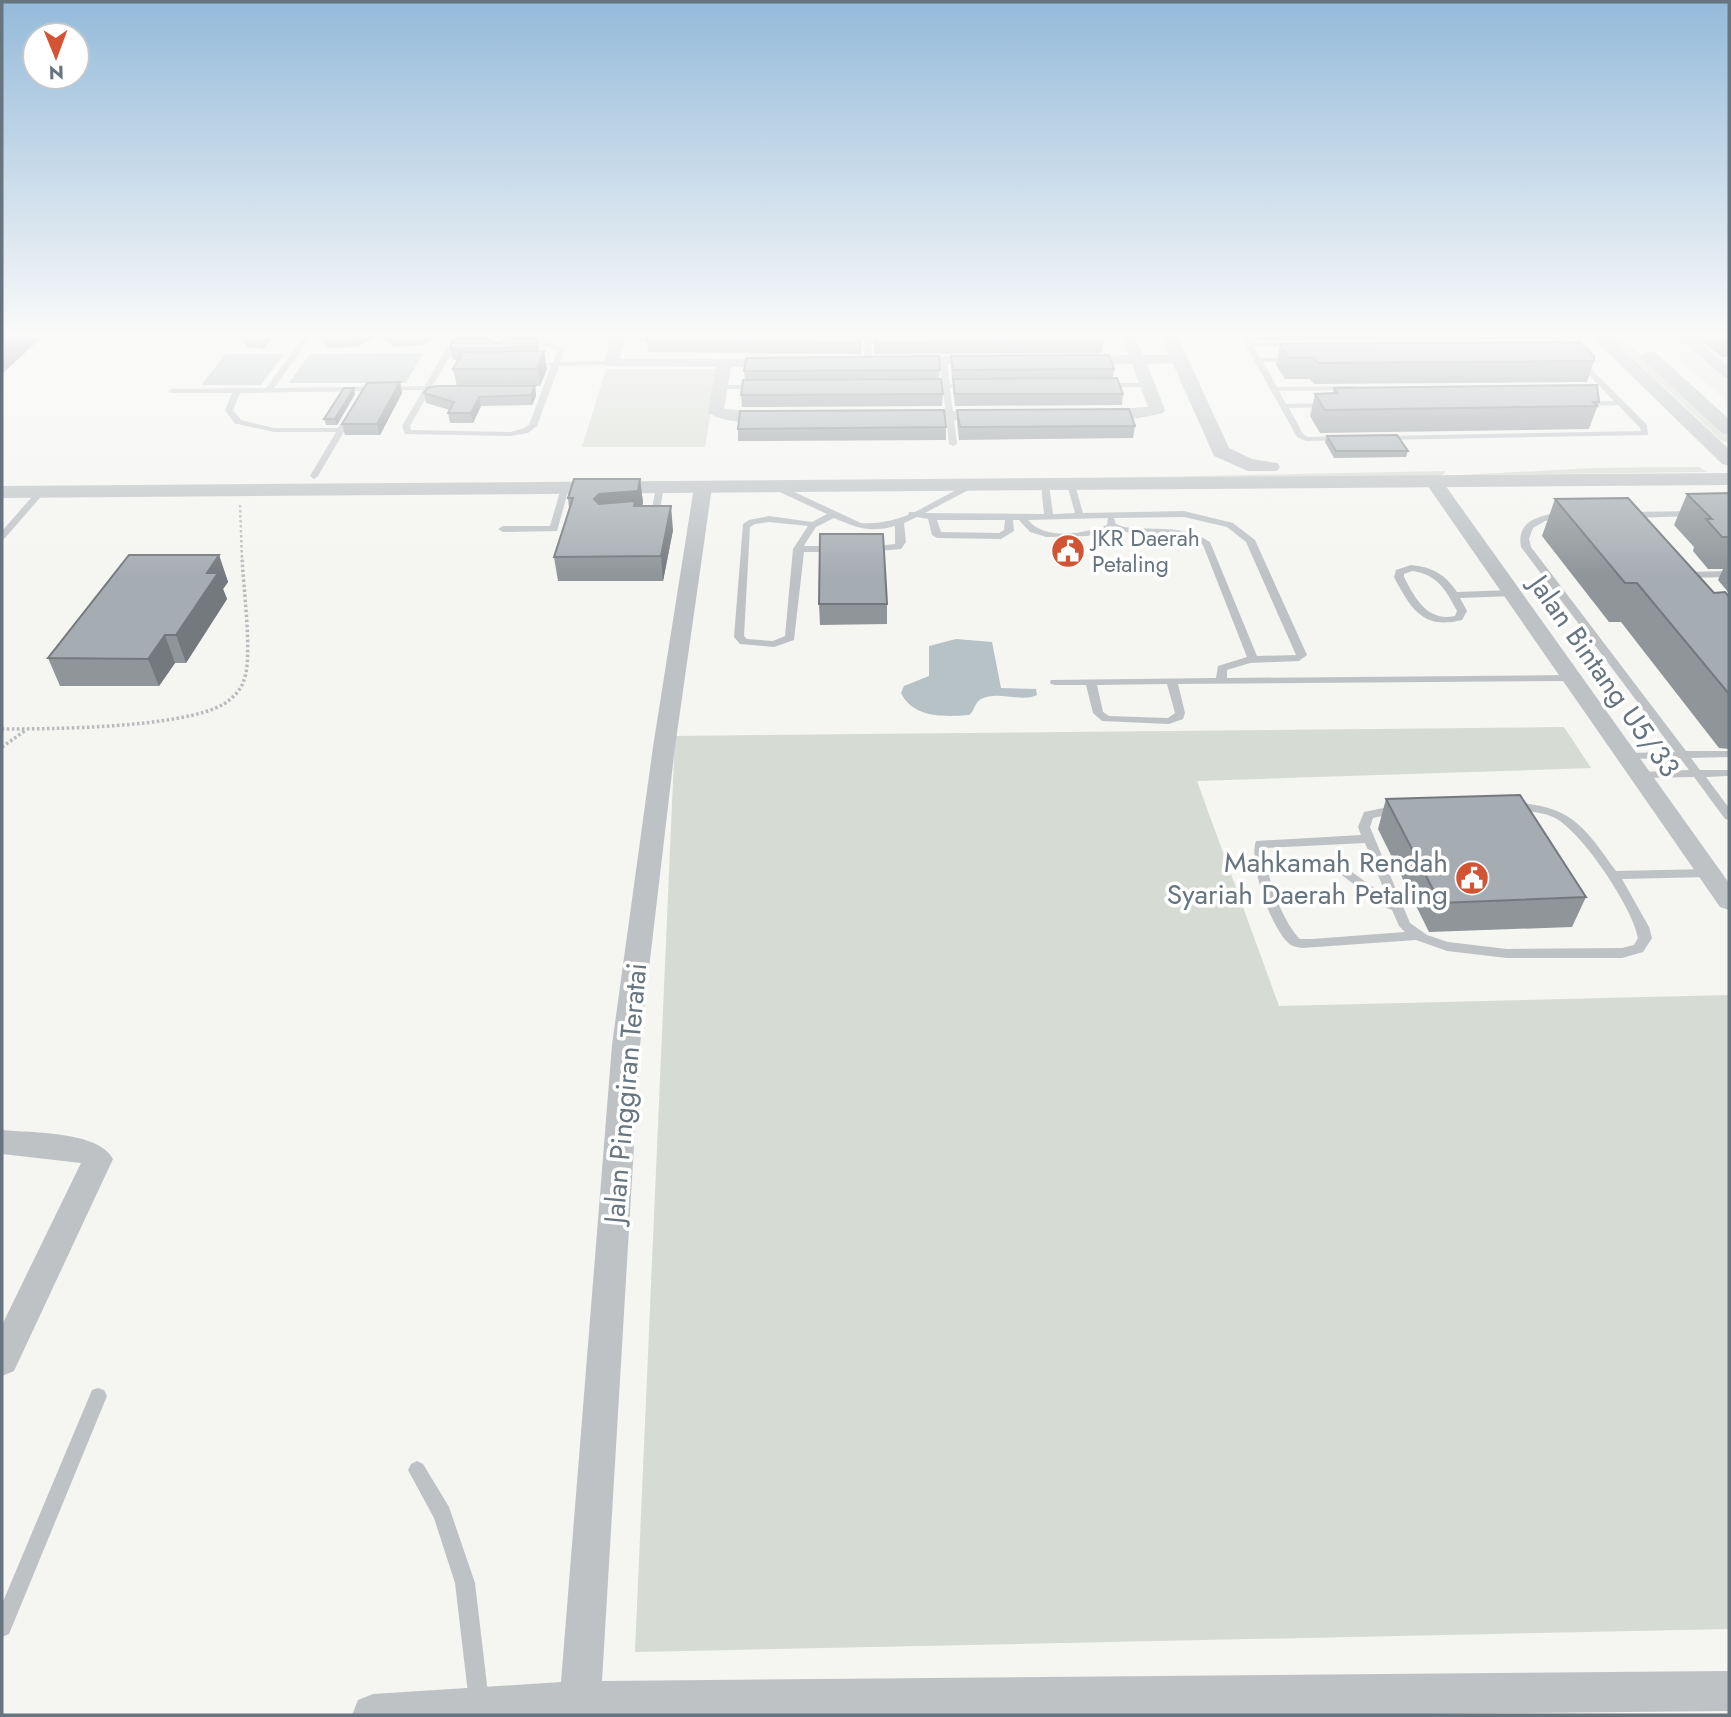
<svg xmlns="http://www.w3.org/2000/svg" width="1731" height="1717" font-family="Jost,sans-serif">
<style>
.built{fill:#e5e6e5}
.green{fill:#d6dbd3}
.water{fill:#b7c2c6}
.lines{fill:none;stroke-linecap:round;stroke-linejoin:round}
.path-far1{stroke:#b8bbbd;stroke-width:2.5;stroke-dasharray:2.5 2.5;stroke-linecap:butt}
.path{stroke:#b8bbbd;stroke-width:3.5;stroke-dasharray:2.5 2.5;stroke-linecap:butt}
.service{fill:#bec2c5;fill-rule:evenodd}
.minor{fill:#bec2c5;fill-rule:evenodd}
.tertiary{fill:#bec2c5;fill-rule:evenodd}
.wall{fill:#8f9599}
.shaded-wall{fill:#74797d}
.building{fill:#a6adb2;stroke:#74797d;stroke-width:2}
.labels{text-anchor:middle;stroke-width:7;stroke-linejoin:round;paint-order:stroke}
.far-poi-label{font-size:23px;fill:#677580;stroke:#fff;text-anchor:start}
.street-label{font-size:28px;fill:#677580;stroke:#fff}
.poi-label{font-size:28px;fill:#677580;stroke:#fff;text-anchor:end}
</style>
<rect width="100%" height="100%" fill="#f5f5f2"/>
<polygon class="built" points="1654,337 1729,337 1729,403"/>
<g class="green">
<polygon points="1611,337 1621,337 1729,437 1729,443 1721,440"/>
<polygon points="606,369 718,369 705,447 582,447"/>
<polygon points="1699,467 1707,472 1460,475 1594,468"/>
<polygon points="1446,471 1441,476 1098,478"/>
<polygon points="1564,727 1591,768 1197,781 1279,1006 1729,995 1729,1629 635,1652 675,736"/>
</g>
<g class="water">
<polygon points="423,353 406,383 289,383 310,354"/>
<polygon points="226,354 284,354 261,385 201,385"/>
<path d="M956,639L992,642L1001,688L1036,689L1037,695C1020,703 999,690 981,699C973,704 976,710 969,715C944,717 913,718 901,693L904,686L929,676V646Z"/>
</g>
<g class="lines">
<polyline class="path-far1" points="240,505 242,559"/>
<g class="path">
<path d="M2,729C53,729 182,728 224,704C233,698 241,690 244,680C253,658 243,585 242,557"/>
<polyline points="2,747 26,730"/>
</g>
<g class="service">
<path d="M304,337H311L274,388L425,386L447,347L461,343H550L565,349L560,362L611,361L615,363L611,365L559,366L537,426L528,433L511,436L405,434L402,426L423,390L240,393L233,410L241,420L274,428H338L341,423H347L348,425L318,476L314,479L310,476L336,432H274L238,424H235L225,410L232,393H172L168,391L172,389L266,388ZM462,347H549L557,350L553,362L546,364L551,366L529,425L522,429L511,432L411,430L410,426L453,350Z"/>
<polygon points="618,337 666,337 667,338 663,340 615,341 614,339"/>
<polygon points="843,337 916,337 912,339 871,339 872,361 868,363 864,361 864,339 846,339"/>
<polygon points="1241,337 1248,337 1252,343 1298,343 1298,347 1254,347 1260,358 1292,358 1296,360 1292,362 1263,362 1277,387 1354,386 1355,388 1351,390 1279,391 1286,404 1327,403 1331,405 1327,407 1289,408 1303,434 1308,437 1343,436 1346,436 1346,440 1306,441 1297,437"/>
<polygon points="1552,337 1559,337 1647,425 1648,435 1382,440 1378,438 1382,436 1641,431 1640,428 1618,405 1580,406 1580,402 1583,402 1614,401"/>
<polygon points="940,358 947,360 950,384 968,384 972,386 968,388 950,388 957,444 953,446 949,444 943,388 927,388 923,386 927,384 942,384"/>
<polygon points="1102,383 1147,383 1151,385 1147,387 1102,387"/>
<polygon points="717,385 758,385 762,387 758,389 717,389"/>
<path d="M971,482L974,483V487L925,513L1044,514L1041,485L1045,482L1049,485L1053,514L1075,513L1067,485L1071,482L1075,485L1083,513L1184,511L1233,523L1255,540L1307,655L1299,661L1250,663L1227,670V678L1572,675L1577,678L1572,681L1178,684L1185,713L1183,719L1169,724L1102,721L1093,713L1086,685H1055L1051,684L1050,682L1051,680L1216,678L1218,666L1247,657L1203,545L1185,536L1135,534L1113,529L1087,536L1046,537L1030,532L1019,520H1013L1014,531L1001,539L937,538L932,535L928,519L917,517L904,523L906,542L901,549L869,552L864,549L866,547L895,544V526C870,533 857,528 834,518L816,527L805,544L804,546H836L841,549L836,552H804L794,640L774,647L740,644L734,637L743,524L749,520L769,516L812,522L827,514L771,488V484H777L861,523C878,524 892,521 908,515L909,512H915ZM1184,517L1227,527L1246,542L1296,655L1257,656L1210,542C1184,524 1154,531 1124,527L1116,524L1114,518ZM1108,518L1107,525L1102,527C1080,534 1045,540 1028,520ZM937,520H1005L1004,530L999,533L941,532ZM769,522L808,526L793,549L785,636L773,641L747,639L744,636L750,527L755,524ZM1167,684L1175,713L1168,718L1109,716L1103,712L1097,685Z"/>
<polygon points="660,484 664,487 659,515 654,521 648,521 647,519 651,514 656,487"/>
<polygon points="565,485 569,488 557,531 503,532 498,529 503,526 550,526 561,488"/>
<polygon points="38,490 45,492 5,538 2,539 2,531"/>
<polygon points="1694,511 1697,512 1697,516 1628,518 1624,515 1628,512"/>
<path d="M1564,512L1568,515L1567,517L1545,521L1533,528L1529,539L1531,547L1686,751H1729V757L1691,758L1700,770H1729V776L1706,777L1729,808V820L1725,819L1694,777L1640,778L1634,775L1640,772L1689,770L1680,758L1627,759L1621,756L1627,753L1675,752L1521,547C1516,519 1542,515 1564,512Z"/>
<path d="M1411,565C1432,567 1445,574 1457,592L1513,590L1518,593L1513,596L1460,598L1467,611L1462,620C1423,630 1411,609 1394,577L1396,570ZM1412,571C1437,574 1446,590 1457,611L1455,616C1427,622 1415,598 1404,577V574Z"/>
<polygon points="1729,571 1729,577 1686,578 1681,575 1686,572"/>
<path d="M1511,802C1572,806 1583,825 1616,871L1709,869L1715,873L1709,877L1622,879L1649,927L1652,938L1643,952L1622,958H1507L1447,951L1416,940L1302,948C1299,947 1294,947 1291,945C1272,933 1248,862 1256,841L1361,835L1358,827L1364,812L1398,805L1402,806L1404,809L1402,812L1373,818L1370,827L1410,923L1427,935L1448,942L1507,949L1622,948L1634,945L1638,938C1633,908 1582,832 1555,818C1539,810 1523,812 1507,809L1505,806ZM1365,843L1387,897L1349,870L1345,869L1339,873L1384,907L1392,910L1399,926L1405,932L1312,939H1300C1282,921 1264,873 1266,848Z"/>
<polygon points="98,1388 104,1390 107,1396 9,1634 2,1637 2,1604 92,1390"/>
<polygon points="417,1461 423,1464 449,1507 475,1583 489,1702 486,1709 479,1712 472,1709 469,1702 455,1583 434,1518 408,1470 411,1464"/>
</g>
<g class="minor">
<path d="M611,337H625L620,359H783L785,362L778,366L731,367L724,409L772,412L780,417C769,427 719,423 708,412L716,367L606,366L604,363Z"/>
<path d="M1122,337H1136L1143,355H1180L1187,359L1180,363L1147,364L1165,410L1163,413C1147,417 1103,426 1091,415L1099,410L1148,407L1132,364H1077L1070,360L1077,356L1129,355Z"/>
<polygon points="1678,337 1693,337 1729,367 1729,378 1724,377"/>
<polygon points="984,356 991,360 989,363 905,365 898,361 905,357"/>
<polygon points="913,411 989,411 997,416 989,421 907,419 905,416"/>
<polygon points="1434,477 1440,478 1729,883 1729,910 1720,907 1425,482"/>
<polygon points="703,482 712,487 675,747 640,1045 602,1681 1729,1671 1729,1711 1332,1715 352,1715 358,1700 373,1694 561,1682 612,1045 653,747 694,487"/>
<path d="M2,1130C31,1133 99,1131 113,1159L14,1371L2,1376V1325L81,1163L2,1154Z"/>
</g>
<g class="tertiary">
<polygon points="1161,337 1178,337 1229,448 1252,459 1277,463 1280,467 1277,471 1248,471 1214,456"/>
<polygon points="1592,337 1610,337 1729,449 1729,466 1722,464"/>
<polygon points="1649,351 1655,352 1729,419 1729,435 1722,433 1643,360 1640,356"/>
<polygon points="1729,473 1729,485 2,498 2,486"/>
</g>
</g>
<g class="wall">
<polygon points="243,337 274,337 263,349 247,347"/>
<polygon points="321,337 376,337 356,347 328,348"/>
<polygon points="382,337 433,337 431,340 421,345 394,347"/>
<polygon points="861,337 861,354 648,352 647,341"/>
<polygon points="874,337 1103,341 1102,353 874,354"/>
<polygon points="1260,337 1548,337 1547,339 1262,340"/>
<polygon points="1697,337 1729,337 1729,357 1722,357"/>
<polygon points="537,339 539,351 547,369 540,386 535,386 536,396 532,405 481,406 473,423 450,423 448,413 450,410 426,403 424,393 457,386 453,369 458,360 454,360 452,358 450,346 496,344"/>
<polygon points="1280,344 1594,361 1587,382 1314,384 1310,379 1285,379 1276,365"/>
<polygon points="951,356 1114,369 1113,378 1123,394 1122,405 955,406 953,391 953,381 952,381 951,368"/>
<polygon points="940,370 939,379 943,394 942,406 742,407 741,395 745,380 744,371"/>
<polygon points="400,382 402,393 380,435 345,435 342,424"/>
<polygon points="1334,388 1599,402 1589,429 1320,433 1310,416 1315,394 1333,393"/>
<polygon points="355,394 337,425 326,425 324,419"/>
<polygon points="957,410 1135,426 1133,438 959,440 957,422"/>
<polygon points="946,427 946,440 738,441 738,429"/>
<polygon points="1327,436 1408,451 1406,457 1334,458 1325,442"/>
<polygon points="640,479 643,503 642,506 673,530 663,581 558,581 554,557 569,508 568,498"/>
<polygon points="1729,493 1729,592 1728,592 1718,580 1723,569 1708,569 1693,551 1694,547 1674,525 1687,494"/>
<polygon points="1555,499 1714,593 1729,597 1729,749 1719,748 1621,622 1609,622 1542,536"/>
<polygon points="219,555 228,582 223,589 227,599 186,663 175,663 159,686 60,686 48,658"/>
<polygon points="819,604 887,604 887,624 820,625"/>
<polygon points="1386,799 1586,897 1572,927 1429,932 1378,829"/>
</g>
<g class="shaded-wall">
<polygon points="2,337 42,337 2,374"/>
<polygon points="261,337 274,337 263,349 260,338"/>
<polygon points="354,337 376,337 356,347"/>
<polygon points="419,337 433,337 431,340 421,345"/>
<polygon points="544,351 547,369 540,386 537,369"/>
<polygon points="400,382 402,393 380,435 377,424"/>
<polygon points="535,386 536,396 532,405 531,395"/>
<polygon points="354,388 355,394 337,425 335,419"/>
<polygon points="479,397 481,406 473,423 471,413"/>
<polygon points="640,479 643,503 640,514 602,518 594,499 599,494"/>
<polygon points="671,506 673,530 663,581 661,556"/>
<polygon points="219,555 228,582 223,589 227,599 186,663 176,635 207,573"/>
<polygon points="165,635 175,663 159,686 148,659"/>
</g>
<g class="building">
<polygon points="648,337 861,337 861,343 647,341"/>
<polygon points="874,337 1102,337 1103,341 874,343"/>
<polygon points="460,338 485,338 496,344 510,338 537,339 537,347 452,349 450,346 453,341"/>
<polygon points="1580,342 1594,356 1594,361 1318,363 1315,358 1289,358 1280,344"/>
<polygon points="544,351 537,369 453,369 461,355 458,352"/>
<polygon points="1109,355 1114,369 953,370 951,356"/>
<polygon points="939,356 940,370 744,371 746,358"/>
<polygon points="1117,378 1123,394 955,394 953,379"/>
<polygon points="941,379 943,394 741,395 743,380"/>
<polygon points="400,382 377,424 342,424 367,383"/>
<polygon points="1597,385 1599,402 1593,402 1597,406 1325,410 1315,394 1337,393 1334,388"/>
<polygon points="436,386 535,386 531,395 479,397 471,413 448,413 454,402 424,393 427,388"/>
<polygon points="344,388 354,388 335,419 324,419"/>
<polygon points="1129,409 1135,426 960,427 957,410"/>
<polygon points="944,410 946,427 738,429 740,411"/>
<polygon points="1397,435 1408,451 1336,451 1327,436"/>
<polygon points="574,479 640,479 638,491 599,494 594,499 599,504 635,501 634,506 671,506 661,556 554,557 573,498 568,498"/>
<polygon points="1729,493 1729,537 1722,537 1706,519 1712,519 1687,494"/>
<polygon points="1628,498 1714,593 1725,592 1729,597 1729,694 1637,583 1625,583 1555,499"/>
<polygon points="820,534 883,534 887,604 819,604"/>
<polygon points="129,555 219,555 207,573 218,573 176,635 165,635 148,659 48,658"/>
<polygon points="1520,795 1586,897 1440,903 1386,799"/>
</g>
<linearGradient id="sky" x2="0" y2="1"><stop stop-color="#94bada"/><stop offset="0.58" stop-color="#fafaf9"/><stop offset="1" stop-color="#fafaf9" stop-opacity="0"/></linearGradient>
<rect width="1731" height="577" fill="url(#sky)"/>
<defs>
<g id="civic-disc" transform="scale(1.75)"><circle r="9.5" fill="#d25435" stroke="#fff"/><path d="M-.6-6.5H3V-4.5H.6V-3L4-1V1h2V6H-6V1h2V-1L-.6-3ZM-1.2 2.5V6h2.4V2.5Z" fill="#fff"/></g>
</defs>
<g fill-rule="evenodd">
<use href="#civic-disc" x="1068" y="551"/>
<use href="#civic-disc" x="1472" y="878"/>
</g>
<g class="labels">
<g class="far-poi-label">
<text x="1092" y="546">JKR Daerah<tspan x="1092" dy="26">Petaling</tspan></text>
</g>
<g class="street-label">
<text transform="translate(1605 676) rotate(55)" y="10">Jalan Bintang U5/33</text>
<text transform="translate(625 1093) rotate(-85)" y="10">Jalan Pinggiran Teratai</text>
</g>
<g class="poi-label">
<text x="1448" y="872">Mahkamah Rendah<tspan x="1448" dy="32">Syariah Daerah Petaling</tspan></text>
</g>
</g>
<rect width="1731" height="1717" fill="none" stroke="#677580" stroke-width="7"/>
<g transform="translate(56 56) rotate(179)"><circle r="33" fill="#ffffff" stroke="#c2c8cc" stroke-width="2"/>
<path d="M0-5L12 26L0 18L-12 26Z" fill="#d25435"/>
<text y="-10" font-size="19" font-weight="bold" text-anchor="middle" fill="#677580">N</text>
</g>
</svg>
